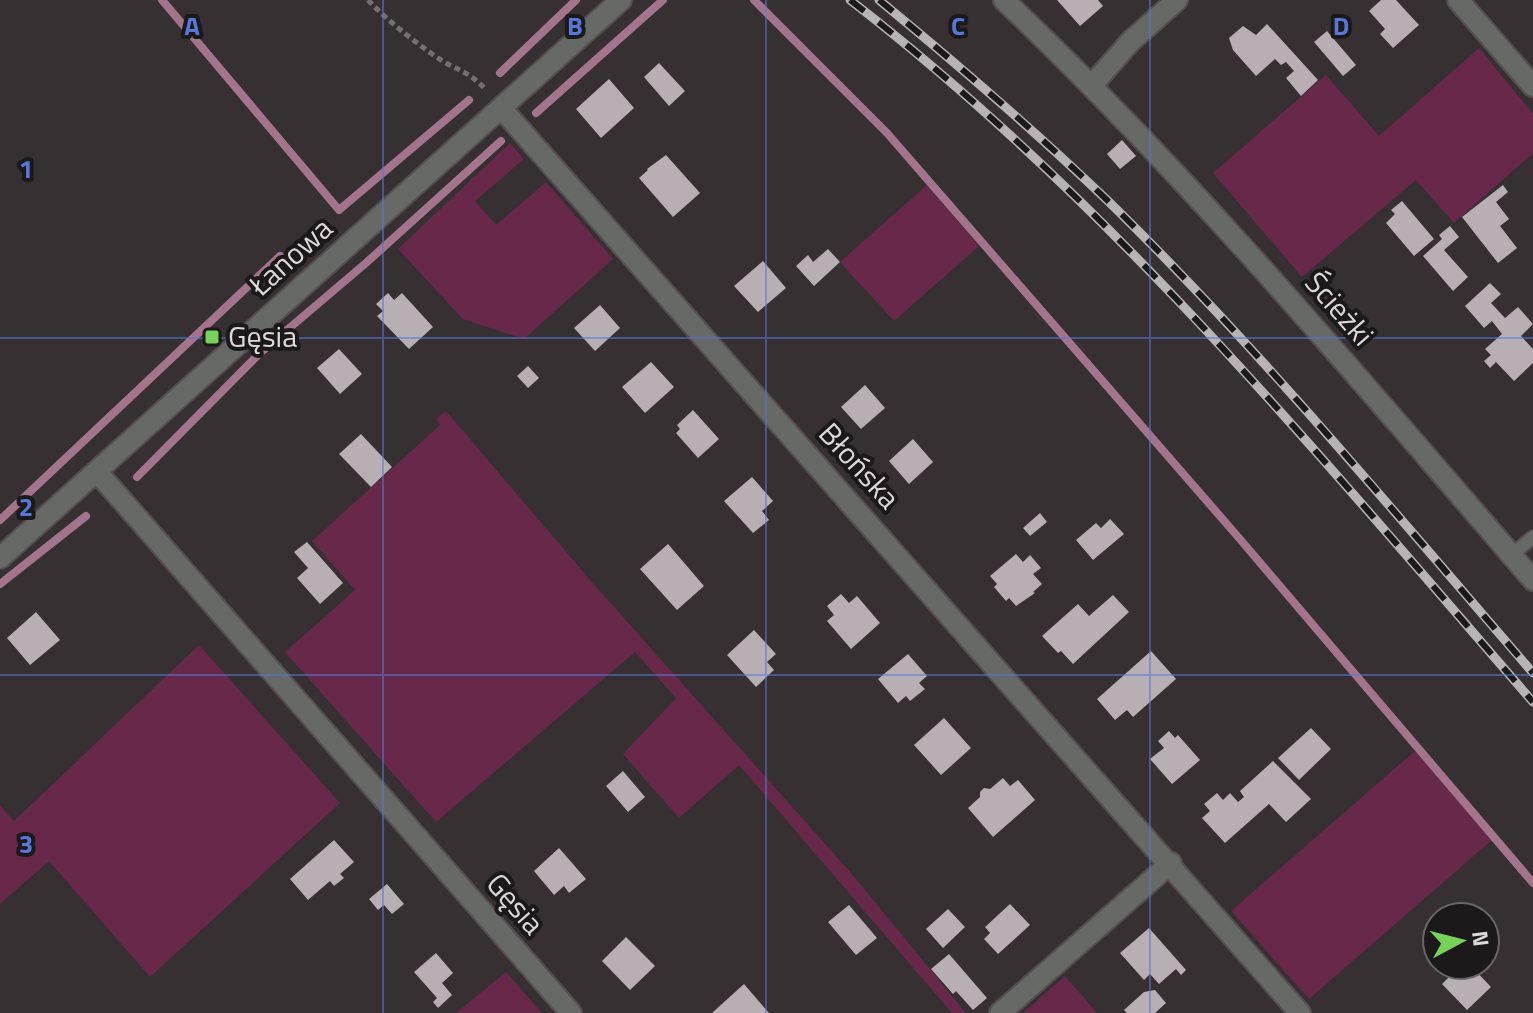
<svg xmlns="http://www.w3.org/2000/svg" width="1533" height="1013" font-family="'Titillium Web',sans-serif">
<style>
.green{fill:#67284a}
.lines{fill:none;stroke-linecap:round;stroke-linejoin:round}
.stream{stroke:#a4748c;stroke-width:8}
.building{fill:#b7afb3}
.service-casing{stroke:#544e50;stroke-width:16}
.minor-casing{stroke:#544e50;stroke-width:24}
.path{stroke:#746f71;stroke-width:5;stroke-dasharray:6 4;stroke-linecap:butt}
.service{stroke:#676967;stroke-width:12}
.minor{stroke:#676967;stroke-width:20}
.rail-casing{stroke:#b8b4b6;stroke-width:9}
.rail{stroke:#1b191a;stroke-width:6;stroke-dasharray:18;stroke-linecap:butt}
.grid{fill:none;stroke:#5778d9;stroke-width:2;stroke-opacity:0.55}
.poi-dot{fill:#77d259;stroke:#1b191a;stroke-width:3}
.labels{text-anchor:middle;stroke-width:8;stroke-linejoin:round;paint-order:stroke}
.street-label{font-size:30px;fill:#ddd9db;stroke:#1b191a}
.poi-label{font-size:30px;fill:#ddd9db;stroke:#1b191a;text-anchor:start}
.grid-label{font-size:26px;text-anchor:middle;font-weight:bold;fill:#5778d9;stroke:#1b191a;stroke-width:8;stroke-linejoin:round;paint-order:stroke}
</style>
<rect width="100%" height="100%" fill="#363032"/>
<g class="green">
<polygon points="1479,48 1533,114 1533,153 1454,223 1416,180 1302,277 1213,173 1326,75 1379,136"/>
<polygon points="510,143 524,159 475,201 496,225 546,182 613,259 524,339 463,319 398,249"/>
<polygon points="927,185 979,246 894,321 840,262"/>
<polygon points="446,411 591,581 851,873 966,1013 952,1013 739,765 679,818 623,754 676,698 635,652 436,822 285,652 355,590 312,541 440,425 436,419"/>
<polygon points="199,645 340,803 150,977 49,861 0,904 0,805 14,821"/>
<polygon points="1415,751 1492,840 1309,999 1231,911"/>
<polygon points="506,972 542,1013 456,1013"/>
<polygon points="1065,976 1097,1013 1023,1013"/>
</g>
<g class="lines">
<g class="stream">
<polyline points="162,0 339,210 469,100"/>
<polyline points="754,0 887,133 1239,538 1533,883"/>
<polyline points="500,73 576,0"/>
<polyline points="536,113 663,0"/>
<polyline points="137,477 260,353 366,263 501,141"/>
<polyline points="0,520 280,256"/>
<polyline points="0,584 86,516"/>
</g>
</g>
<g class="building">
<polygon points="1057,0 1098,0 1103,6 1080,26"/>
<polygon points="1381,0 1396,0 1419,25 1393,48 1380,34 1385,29 1369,11"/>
<polygon points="1267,24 1318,80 1301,96 1286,78 1294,71 1286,62 1281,65 1275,59 1256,76 1233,50 1229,38 1243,26 1256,35"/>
<polygon points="1327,31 1356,65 1343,76 1314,42"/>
<polygon points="659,63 685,91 669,106 644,77"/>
<polygon points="609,79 634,108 601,138 576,109"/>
<polygon points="1122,140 1136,156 1120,169 1107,154"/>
<polygon points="666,155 700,193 673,217 639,178 648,170 647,169"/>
<polygon points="1503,185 1508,192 1496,202 1509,219 1500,226 1517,248 1498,263 1462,217"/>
<polygon points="1402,201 1434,239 1414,256 1386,223 1395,214 1391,210"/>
<polygon points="1450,226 1459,237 1444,250 1468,277 1453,291 1423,256 1442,239 1439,235"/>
<polygon points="828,249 840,262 814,286 796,266 808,255 813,262"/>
<polygon points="763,261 786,288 758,312 734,286"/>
<polygon points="1490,283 1501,294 1491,303 1505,318 1518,307 1533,324 1521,336 1533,349 1533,363 1514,381 1496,362 1490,368 1484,361 1491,355 1485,349 1502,334 1492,321 1484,328 1465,306"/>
<polygon points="388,293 394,300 402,293 433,327 409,349 377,316 383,311 376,304"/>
<polygon points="600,305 620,328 595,351 574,328"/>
<polygon points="339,349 362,374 340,394 317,368"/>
<polygon points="651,362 674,387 645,413 622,387"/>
<polygon points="528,366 539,378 528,388 517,376"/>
<polygon points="865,385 885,408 861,429 841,407"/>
<polygon points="693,410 719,439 698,458 676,433 680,429 677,425"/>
<polygon points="361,434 392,467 371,487 339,454"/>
<polygon points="913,439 933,462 909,484 889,461"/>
<polygon points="752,477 773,501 762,511 769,520 753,533 724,501"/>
<polygon points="1040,513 1047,522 1030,536 1023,528"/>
<polygon points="1110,519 1124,534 1093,560 1076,540 1096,523 1101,528"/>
<polygon points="307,542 343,583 320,604 297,578 308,568 294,552"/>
<polygon points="668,544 704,586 677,610 640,569"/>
<polygon points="1016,554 1023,562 1030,555 1041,568 1033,574 1042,584 1033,592 1035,593 1016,606 1009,598 1006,601 994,587 997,584 990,576"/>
<polygon points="841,594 849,603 857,596 880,623 851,649 827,621 834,615 827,606"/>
<polygon points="1113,595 1129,612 1073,664 1061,651 1058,653 1042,636 1078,604 1089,616"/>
<polygon points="36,612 60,640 30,665 7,638"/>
<polygon points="754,630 776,654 767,662 774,670 756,687 727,655"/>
<polygon points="1151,651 1176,679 1133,717 1127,710 1115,720 1097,699"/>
<polygon points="908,654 927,676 919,683 925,689 910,701 906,696 898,703 878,679"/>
<polygon points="944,718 971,748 941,775 914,745"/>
<polygon points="1311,728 1331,749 1299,780 1278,758"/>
<polygon points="1169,731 1175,738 1178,735 1200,760 1172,784 1150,759 1164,748 1158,741"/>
<polygon points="1273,761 1311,799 1286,822 1269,804 1225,843 1202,818 1210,811 1204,804 1217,793 1223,800 1230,793 1238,802 1244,797 1240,791"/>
<polygon points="623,771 645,797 628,812 606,786"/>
<polygon points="1003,778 1010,786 1018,780 1035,800 993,837 968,808 980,797 980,792 984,788 990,789"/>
<polygon points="334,840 354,862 340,874 344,878 334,886 330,881 308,900 290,879"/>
<polygon points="559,848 586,879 569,893 564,886 554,895 534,871"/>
<polygon points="387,884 404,904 392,914 384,905 378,910 369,899"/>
<polygon points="1010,904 1030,925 998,954 984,939 990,933 985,927"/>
<polygon points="849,905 877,938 856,955 828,922"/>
<polygon points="948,909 965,927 943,948 926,929"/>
<polygon points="1149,928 1186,970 1181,975 1176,969 1159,984 1150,974 1144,980 1120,953"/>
<polygon points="626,937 655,966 630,990 602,961"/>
<polygon points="436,953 453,973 442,983 452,995 438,1008 433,1002 437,998 414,972"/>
<polygon points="949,954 987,998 973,1010 956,991 953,994 931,969"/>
<polygon points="1447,965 1470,965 1491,987 1467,1010 1442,984 1454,972"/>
<polygon points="744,984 769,1013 712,1013"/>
<polygon points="1155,990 1166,1003 1155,1013 1127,1013 1124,1010 1144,992"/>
</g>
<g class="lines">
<g class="service-casing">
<polyline id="service" points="1512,555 1533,537"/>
</g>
<g class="minor-casing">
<g id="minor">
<path d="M1004,0C1194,181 1362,382 1533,580"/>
<polyline points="1458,0 1533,86"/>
<polyline points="1093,84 1131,41 1177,0"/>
<polyline points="502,109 1300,1013"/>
<polyline points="98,473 571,1013"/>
<polyline points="0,558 621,0"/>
<polyline points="1000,1013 1171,863"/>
</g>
</g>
<path class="path" d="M368,0C388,21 411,39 435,56C456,71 467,69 486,90"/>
<use href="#service" class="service"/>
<use href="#minor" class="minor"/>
<g class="rail-casing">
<g id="rail">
<path d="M850,0C1111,201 1319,455 1533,702"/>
<path d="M879,0C957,64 1034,130 1107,200C1259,348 1394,512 1533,673"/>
</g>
</g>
<use href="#rail" class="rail"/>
</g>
<path class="grid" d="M383,0V1013M766,0V1013M1150,0V1013M0,338H1533M0,675H1533"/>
<rect class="poi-dot" x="204" y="329" width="16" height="16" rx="4"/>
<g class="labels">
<g class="street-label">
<text transform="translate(291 257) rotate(-42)" y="10">Łanowa</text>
<text transform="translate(1339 309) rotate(49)" y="10">Ścieżki</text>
<text transform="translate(859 466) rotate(48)" y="10">Błońska</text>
<text transform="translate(515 904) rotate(49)" y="10">Gęsia</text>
</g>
<g class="poi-label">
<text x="228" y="347">Gęsia</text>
</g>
</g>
<g class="grid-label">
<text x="192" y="35">A</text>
<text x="575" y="35">B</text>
<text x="958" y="35">C</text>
<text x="1341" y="35">D</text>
<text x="26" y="178">1</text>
<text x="26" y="516">2</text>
<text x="26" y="853">3</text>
</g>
<g transform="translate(1461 941) rotate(83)"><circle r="38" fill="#1b191a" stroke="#696667" stroke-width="2"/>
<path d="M0-6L14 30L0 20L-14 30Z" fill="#77d259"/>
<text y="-12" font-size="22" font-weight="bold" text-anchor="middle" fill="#ddd9db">N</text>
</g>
</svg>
